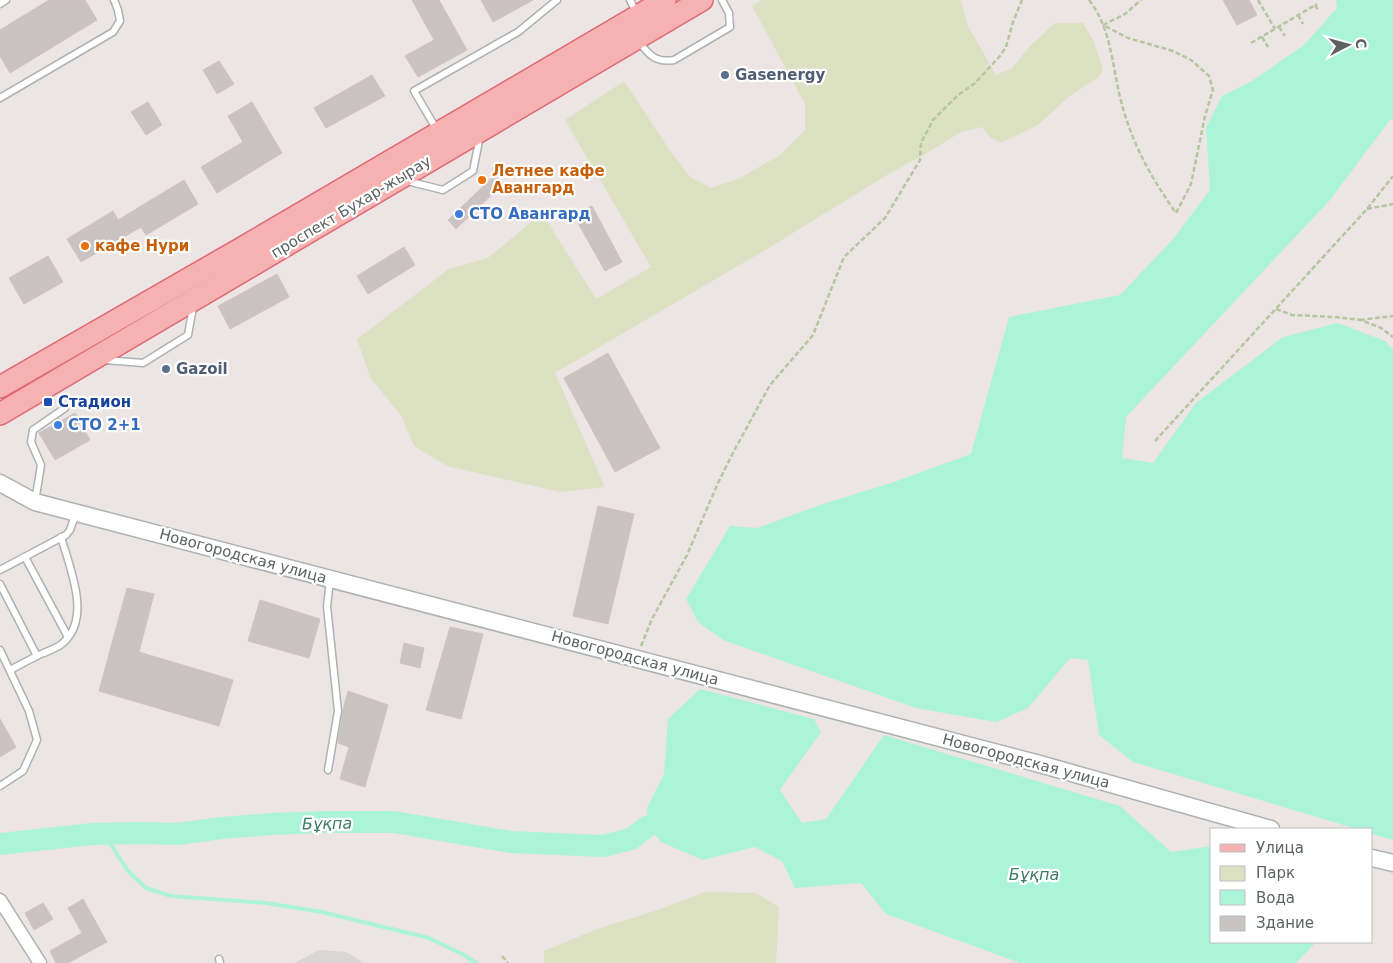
<svg xmlns="http://www.w3.org/2000/svg" width="1393" height="963" font-family="'DejaVu Sans',sans-serif">
<style>
.industrial{fill:#dbd6d6}
.green{fill:#dce1c3}
.water{fill:#acf4d9}
.lines{fill:none;stroke-linecap:round;stroke-linejoin:round}
.stream{stroke:#acf4d9;stroke-width:4}
.river{stroke:#acf4d9;stroke-width:22}
.building{fill:#cac2c3;stroke:#d0c3c5}
.service-casing{stroke:#adb2b2;stroke-width:9}
.minor-casing{stroke:#adb2b2;stroke-width:15}
.tertiary-casing{stroke:#adb2b2;stroke-width:19}
.primary-casing{stroke:#e06a76;stroke-width:24}
.path{stroke:#b5c6a1;stroke-width:2.5;stroke-dasharray:5 2.5;stroke-linecap:butt}
.service{stroke:#fff;stroke-width:6}
.minor{stroke:#fff;stroke-width:12}
.tertiary{stroke:#fff;stroke-width:16}
.primary{stroke:#f5b2b1;stroke-width:21}
.service-dot{fill:#5c6f8a;stroke:#fff;stroke-width:2}
.food-dot{fill:#e8710a;stroke:#fff;stroke-width:2}
.shop-dot{fill:#3f7fe0;stroke:#fff;stroke-width:2}
.transit-dot{fill:#1a4fb4;stroke:#fff;stroke-width:2}
.labels{text-anchor:middle;stroke-width:4.5;stroke-linejoin:round;paint-order:stroke}
.service-label{font-size:15px;font-weight:bold;fill:#4e5e75;stroke:#fff;text-anchor:start}
.food-label{font-size:15px;font-weight:bold;fill:#c56008;stroke:#fff;text-anchor:start}
.street-label{font-size:15px;fill:#5c6361;stroke:#fff}
.shop-label{font-size:15px;font-weight:bold;fill:#366cbe;stroke:#fff;text-anchor:start}
.transit-label{font-size:15px;font-weight:bold;fill:#164399;stroke:#fff;text-anchor:start}
.water-label{font-size:16px;font-style:italic;fill:#3b7b67;stroke:#fff}
</style>
<rect width="100%" height="100%" fill="#ede4e4"/>
<polygon class="industrial" points="319,950 346,952 365,963 294,963"/>
<g class="green">
<polygon points="762,0 961,0 968,26 996,75 1012,68 1029,47 1055,23 1083,23 1094,42 1103,69 1099,77 1071,95 1038,125 1001,143 991,138 982,127 961,132 932,150 887,175 767,249 555,373 605,487 560,492 447,466 414,446 402,417 370,377 357,339 449,269 488,258 542,213 596,299 651,267 565,120 624,81 669,149 690,177 711,188 740,178 780,155 805,130 805,104 752,6"/>
<polygon points="705,892 756,893 779,907 776,963 544,963 544,951 597,929 658,910"/>
</g>
<g class="water">
<polygon points="1336,0 1393,0 1393,119 1390,120 1330,200 1126,417 1122,458 1153,463 1196,403 1283,337 1338,323 1385,341 1393,350 1393,840 1372,834 1372,829 1357,829 1133,762 1099,735 1088,660 1070,658 1028,708 996,722 916,708 723,640 698,622 686,599 730,526 757,528 820,505 894,482 971,454 1009,317 1120,295 1174,238 1210,190 1206,127 1222,96 1252,81 1304,45 1337,8"/>
<polygon points="700,689 814,719 821,732 780,790 802,823 826,819 884,735 1120,806 1171,852 1212,846 1212,942 1316,942 1296,963 1020,963 886,914 861,883 795,888 782,861 755,847 703,860 661,842 648,826 647,808 664,774 668,719"/>
</g>
<g class="lines">
<polyline class="stream" points="104,834 128,871 146,888 171,896 266,903 322,912 429,938 464,955 476,963"/>
<polyline class="river" points="0,844 92,834 141,833 178,834 221,828 273,824 325,822 394,822 510,842 603,846 631,839 648,826"/>
</g>
<g class="building">
<polygon points="49,0 85,0 97,20 10,73 0,56 0,30"/>
<polygon points="412,0 439,0 467,50 418,77 405,56 434,40"/>
<polygon points="481,0 533,0 493,22"/>
<polygon points="1223,0 1249,0 1257,15 1237,25"/>
<polygon points="219,61 234,84 217,94 203,70"/>
<polygon points="372,75 385,96 326,128 314,108"/>
<polygon points="148,102 162,125 146,135 131,112"/>
<polygon points="252,102 282,153 217,193 201,167 243,142 228,116"/>
<polygon points="495,175 503,184 456,229 448,220"/>
<polygon points="184,180 198,204 146,235 141,227 81,262 67,239 113,211 118,220"/>
<polygon points="592,206 622,262 605,271 574,216"/>
<polygon points="404,247 415,265 368,294 357,276"/>
<polygon points="48,256 63,282 24,304 9,278"/>
<polygon points="277,274 289,297 230,329 218,306"/>
<polygon points="608,353 660,448 615,472 564,378"/>
<polygon points="75,413 90,440 55,460 39,433"/>
<polygon points="598,506 634,514 608,624 573,616"/>
<polygon points="127,588 154,594 139,652 233,680 219,726 99,691"/>
<polygon points="260,600 320,619 309,658 248,641"/>
<polygon points="450,627 483,634 461,719 426,710"/>
<polygon points="404,643 424,648 420,668 400,663"/>
<polygon points="348,691 388,705 365,787 340,779 349,747 338,743 343,710"/>
<polygon points="0,719 16,747 0,757"/>
<polygon points="83,899 107,942 68,963 56,963 50,951 82,933 68,908"/>
<polygon points="43,903 53,919 34,930 25,913"/>
</g>
<g class="lines">
<g class="service-casing">
<g id="service">
<polyline points="630,0 636,12"/>
<polyline points="0,4 6,0"/>
<path d="M639,42C649,55 656,63 674,60L730,27L729,13L722,0"/>
<polyline points="0,98 113,32 120,21 118,10 114,0"/>
<polyline points="437,130 414,91 518,32 557,0"/>
<polyline points="407,181 443,190 473,171 480,136"/>
<polyline points="105,360 143,363 188,335 193,307"/>
<polyline points="35,502 41,465 31,442 33,430 65,408"/>
<polyline points="25,557 68,637"/>
<polyline points="0,570 66,535 70,530 76,513"/>
<polyline points="0,584 37,656"/>
<polyline points="0,650 29,711 37,740 23,771 0,786"/>
<path d="M10,670C20,665 30,659 41,654C47,652 53,649 59,646C94,622 70,569 61,537"/>
<polyline points="328,770 338,711 327,606 330,580"/>
<polyline points="219,959 220,963"/>
</g>
</g>
<g class="minor-casing">
<polyline id="minor" points="0,900 40,963"/>
</g>
<g class="tertiary-casing">
<g id="tertiary">
<polyline points="0,483 35,502 1036,763 1271,829"/>
<polyline points="1372,858 1393,863"/>
</g>
</g>
<g class="primary-casing">
<g id="primary">
<polyline points="0,387 242,248 665,0"/>
<polyline points="0,414 702,0"/>
</g>
</g>
<g class="path">
<path d="M1089,0C1111,28 1112,64 1120,97C1131,142 1150,176 1176,213L1191,184L1205,116L1213,90L1209,76L1191,60L1173,51L1128,38L1103,25"/>
<polyline points="1258,0 1275,29"/>
<polyline points="1315,5 1318,10"/>
<polyline points="1298,15 1303,24"/>
<polyline points="1103,25 1125,14 1141,0"/>
<polyline points="1279,27 1285,36"/>
<polyline points="1262,37 1268,47"/>
<polyline points="1251,43 1317,4"/>
<polyline points="1367,209 1393,204"/>
<polyline points="1276,309 1292,315 1335,317 1361,320 1381,328 1393,337"/>
<polyline points="1360,320 1393,316"/>
<polyline points="1155,441 1367,209 1393,176"/>
<polyline points="641,646 652,619 687,555 718,483 735,449 770,385 813,335 844,257 885,218 920,160 921,143 933,120 957,96 975,83 1000,56 1006,47 1013,22 1022,0"/>
<polyline points="502,956 508,963"/>
</g>
<use href="#service" class="service"/>
<use href="#minor" class="minor"/>
<use href="#tertiary" class="tertiary"/>
<use href="#primary" class="primary"/>
</g>
<g class="service-dot">
<circle cx="725" cy="75" r="5"/>
<circle cx="166" cy="369" r="5"/>
</g>
<g class="food-dot">
<circle cx="482" cy="180" r="5"/>
<circle cx="85" cy="246" r="5"/>
</g>
<g class="shop-dot">
<circle cx="459" cy="214" r="5"/>
<circle cx="58" cy="425" r="5"/>
</g>
<rect class="transit-dot" x="43" y="397" width="10" height="10" rx="2.5"/>
<g class="labels">
<g class="service-label">
<text x="735" y="80">Gasenergy</text>
<text x="176" y="374">Gazoil</text>
</g>
<g class="food-label">
<text x="492" y="176">Летнее кафе<tspan x="492" dy="17">Авангард</tspan></text>
<text x="95" y="251">кафе Нури</text>
</g>
<g class="street-label">
<text transform="translate(351 207) rotate(-31)" y="5">проспект Бухар-жырау</text>
<text transform="translate(243 556) rotate(15)" y="5">Новогородская улица</text>
<text transform="translate(635 658) rotate(15)" y="5">Новогородская улица</text>
<text transform="translate(1026 761) rotate(15)" y="5">Новогородская улица</text>
</g>
<g class="shop-label">
<text x="469" y="219">СТО Авангард</text>
<text x="68" y="430">СТО 2+1</text>
</g>
<g class="transit-label">
<text x="58" y="407">Стадион</text>
</g>
<g class="water-label">
<text transform="translate(327 823) rotate(-1)" y="6">Бұқпа</text>
<text x="1034" y="880">Бұқпа</text>
</g>
</g>
<rect x="1210" y="828" width="162" height="115" fill="#ffffff" stroke="#bec1c0"/>
<rect x="1220" y="844" width="25" height="8" fill="#f5b2b1" stroke="#bec1c0"/>
<text x="1256" y="853" font-size="15" fill="#5c6361">Улица</text>
<rect x="1220" y="866" width="25" height="15" fill="#dce1c3" stroke="#bec1c0"/>
<text x="1256" y="878" font-size="15" fill="#5c6361">Парк</text>
<rect x="1220" y="890" width="25" height="15" fill="#acf4d9" stroke="#bec1c0"/>
<text x="1256" y="903" font-size="15" fill="#5c6361">Вода</text>
<rect x="1220" y="916" width="25" height="15" fill="#cac2c3" stroke="#bec1c0"/>
<text x="1256" y="928" font-size="15" fill="#5c6361">Здание</text>
<g transform="translate(1348 45) rotate(84)" stroke="#ffffff" stroke-width="4" paint-order="stroke">
<path d="M0-4L9 19L0 12L-9 19Z" fill="#5c6361"/>
<text y="-8" font-size="14" font-weight="bold" text-anchor="middle" fill="#5c6361">С</text>
</g>
</svg>
